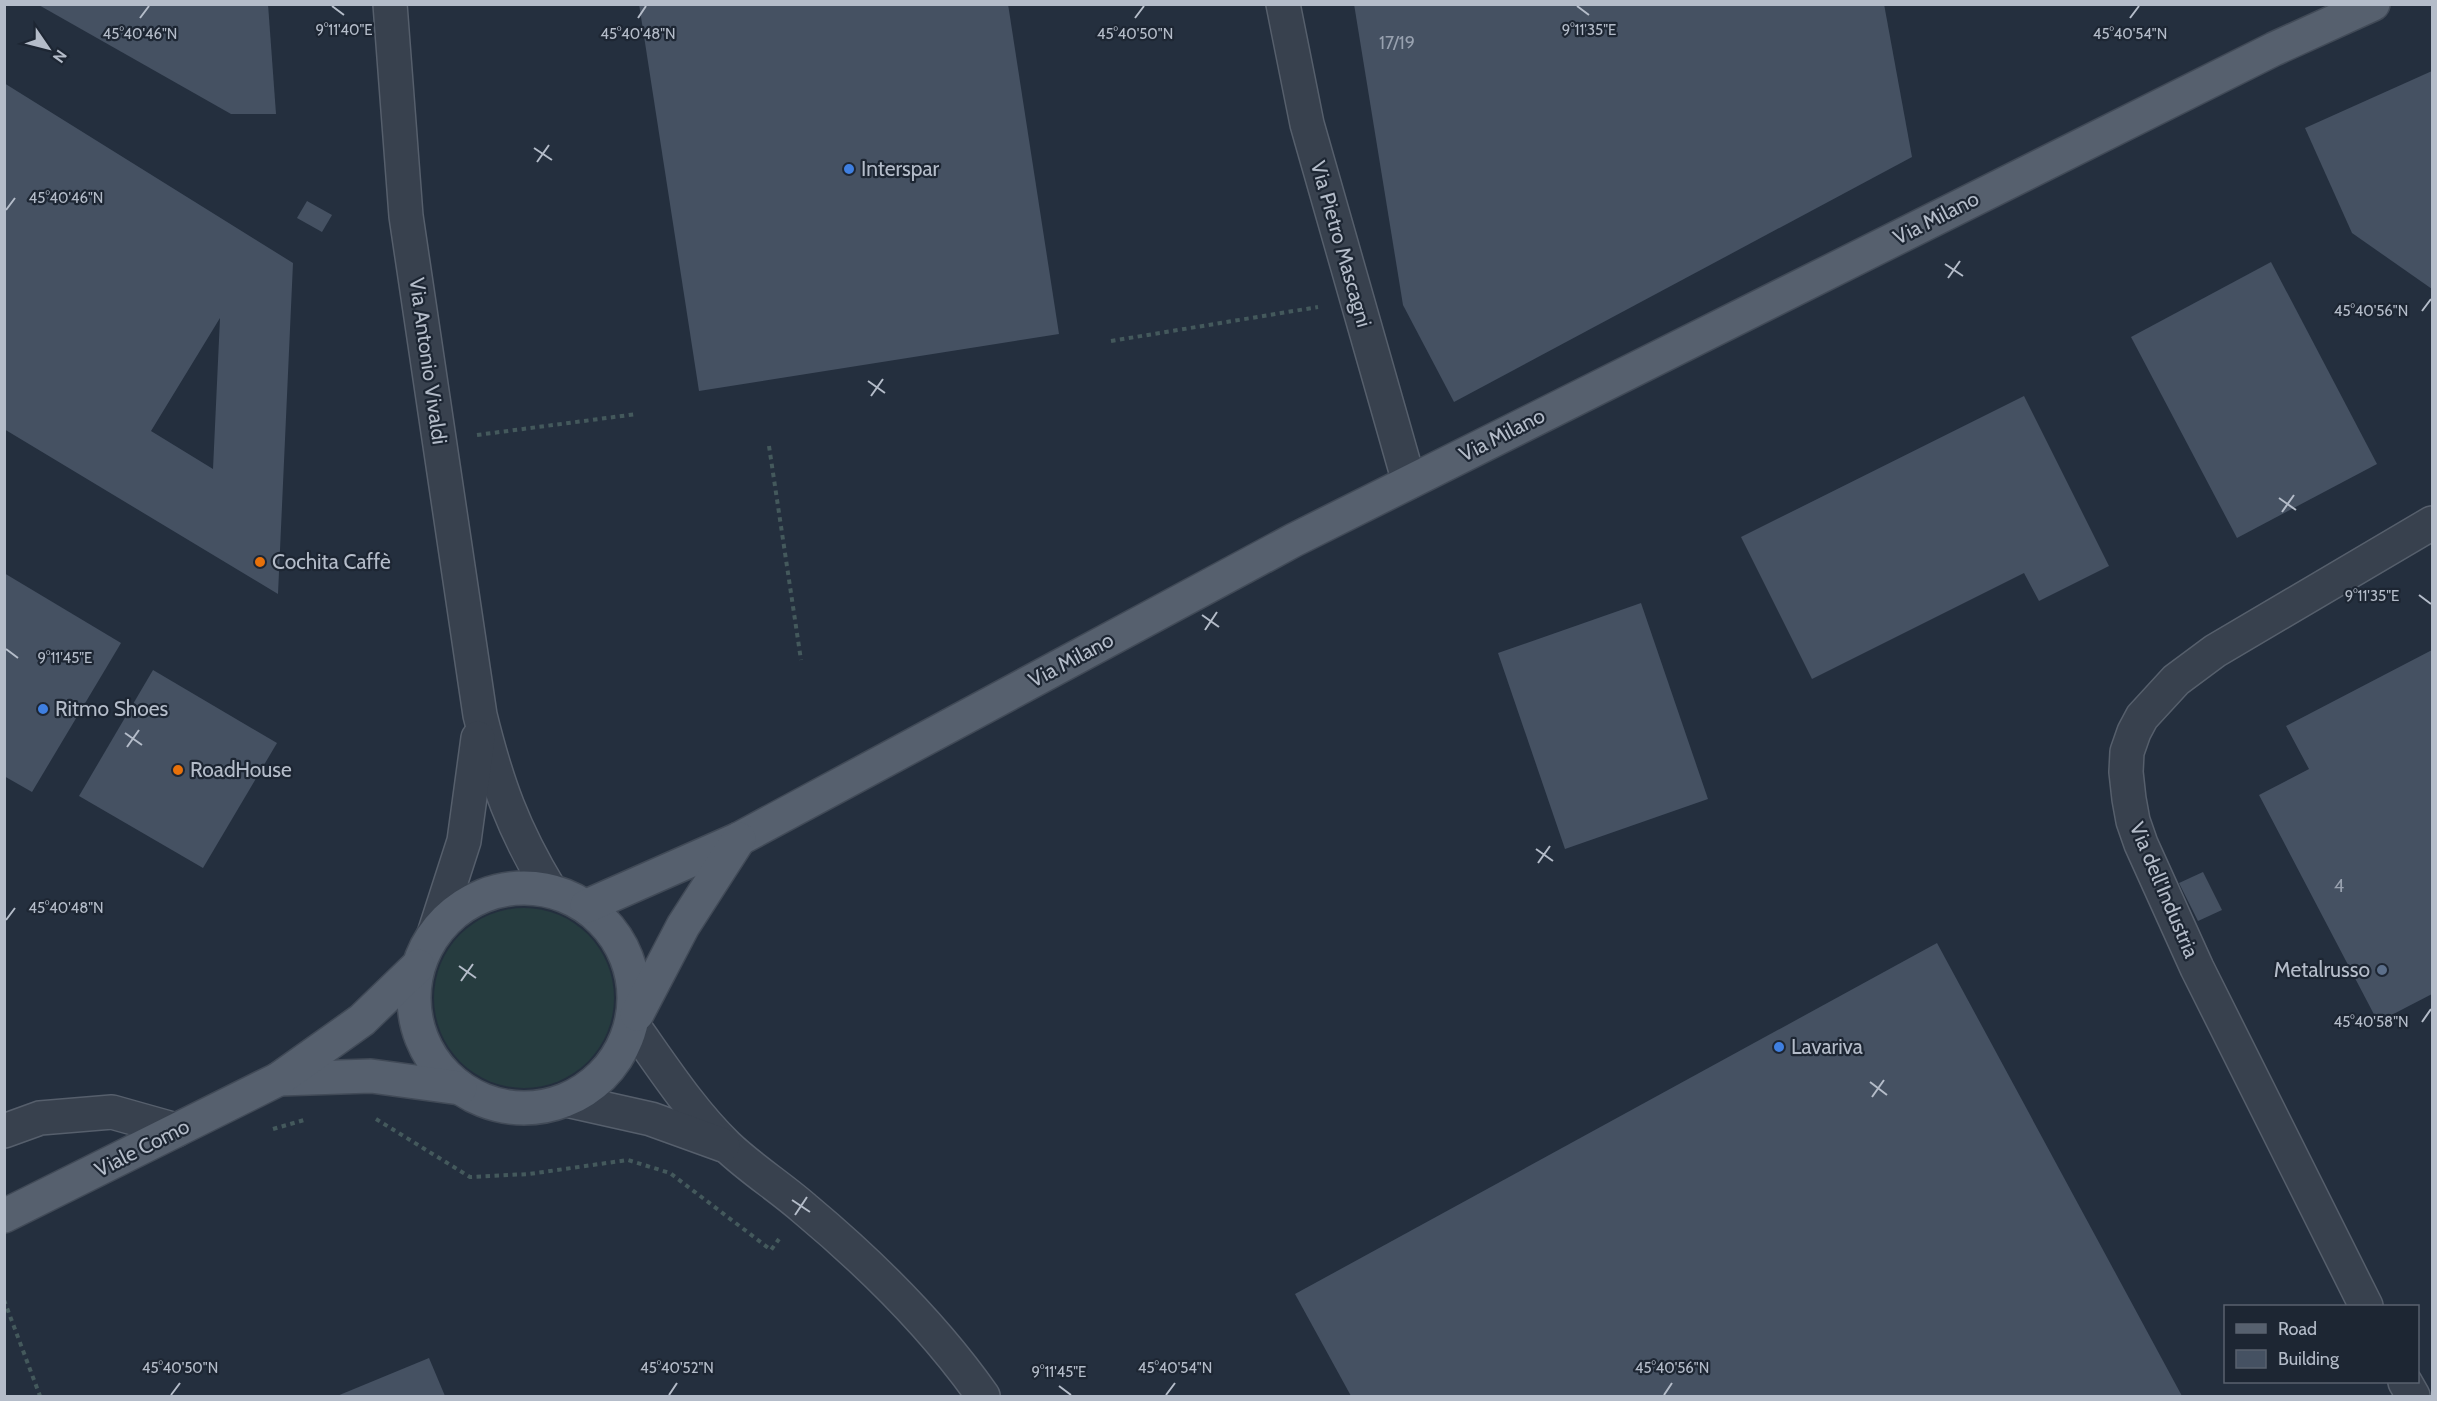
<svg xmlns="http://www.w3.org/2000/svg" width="2437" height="1401" font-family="Cabin,sans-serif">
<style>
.green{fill:#263c3f}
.building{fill:#455162;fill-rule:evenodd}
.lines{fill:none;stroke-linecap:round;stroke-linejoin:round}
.minor-casing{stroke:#565f6c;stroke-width:36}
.major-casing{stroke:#414a57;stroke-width:36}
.path{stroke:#44595c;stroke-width:4;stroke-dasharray:4.5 4.5;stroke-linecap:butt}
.minor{stroke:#38414e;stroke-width:33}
.major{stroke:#56606e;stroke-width:33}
.ticks{fill:none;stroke:#b4bcc9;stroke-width:2}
.shop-dot{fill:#3f7fe0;stroke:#1d2633;stroke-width:2}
.food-dot{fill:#e8710a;stroke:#1d2633;stroke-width:2}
.service-dot{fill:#5c6f8a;stroke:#1d2633;stroke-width:2}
.labels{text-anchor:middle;stroke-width:4.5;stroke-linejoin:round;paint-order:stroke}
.number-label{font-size:18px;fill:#98a1af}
.poi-label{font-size:21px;fill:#b4bcc9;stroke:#1d2633;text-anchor:start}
.street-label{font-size:21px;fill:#b4bcc9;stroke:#1d2633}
.ticks-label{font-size:15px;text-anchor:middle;fill:#b4bcc9;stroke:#1d2633;stroke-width:4.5;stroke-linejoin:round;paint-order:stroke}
</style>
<rect width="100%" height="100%" fill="#242f3e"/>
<circle class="green" cx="524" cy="998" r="90"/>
<g class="building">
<polygon points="37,4 268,4 276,114 231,114"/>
<polygon points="639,4 1008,4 1059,334 699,391"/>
<polygon points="1354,4 1884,4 1912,157 1454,402 1403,305"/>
<polygon points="2432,71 2432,289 2352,233 2305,128"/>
<path d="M4,83L293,263L278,594L4,429ZM220,318L213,469L151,431Z"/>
<polygon points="307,201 332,215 322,232 297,218"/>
<polygon points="2271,262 2377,464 2237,538 2131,337"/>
<polygon points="2024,396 2109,566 2039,601 2024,573 1812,679 1741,537"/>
<polygon points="4,573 121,643 32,792 4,776"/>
<polygon points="1641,603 1708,799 1565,849 1498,653"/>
<polygon points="2432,650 2432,994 2378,1022 2259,795 2309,769 2286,726"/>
<polygon points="153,670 277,743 203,868 79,796"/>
<polygon points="2203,872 2222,910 2198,921 2179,883"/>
<polygon points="1937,943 2182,1396 1351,1396 1295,1294"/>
<polygon points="429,1358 445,1396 337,1396"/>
</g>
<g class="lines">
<g class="minor-casing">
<g id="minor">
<path d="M390,4L406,216L480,715C497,784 513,829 550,890"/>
<polyline points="1283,4 1307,124 1409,482"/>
<polyline points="434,934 464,841 478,738"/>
<path d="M632,1024C662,1066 690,1110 727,1146C751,1169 780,1187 805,1209C872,1265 933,1325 983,1396"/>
<polyline points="566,1100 651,1119 723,1145"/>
<polyline points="4,1131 40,1118 112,1112 176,1130"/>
<polyline points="2366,1306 2197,968 2141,844 2133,821 2129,799 2126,772 2127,752 2134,732 2142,717 2176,680 2215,651 2432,523"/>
<polyline points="2405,1382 2413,1396"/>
</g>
</g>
<g class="major-casing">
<g id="major">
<circle cx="524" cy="998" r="110"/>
<polyline points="587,906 739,839 1294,540 2274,49 2373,4"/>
<polyline points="637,1014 683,926 739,839"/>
<polyline points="279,1079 371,1076 460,1088"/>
<polyline points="4,1216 279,1079 362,1020 418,966"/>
</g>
</g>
<g class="path">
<polyline points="1111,341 1318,307"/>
<polyline points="477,435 637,414"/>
<polyline points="769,446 801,660"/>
<polyline points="376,1119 470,1177 529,1174 628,1160 670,1173 771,1250 779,1239"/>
<polyline points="273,1129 304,1120"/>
<polyline points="4,1300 40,1396"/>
</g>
<use href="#minor" class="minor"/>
<use href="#major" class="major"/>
</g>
<path class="ticks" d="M332,6L344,15M1577,6L1589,15M140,18L149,6M638,18L646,6M1135,18L1144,6M2130,18L2139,6M534,148L552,160M537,162L549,145M6,210L15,198M1945,264L1963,276M1948,278L1960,261M2422,311L2431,299M868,381L885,393M871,396L883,379M2279,498L2296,510M2282,512L2294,495M2419,595L2431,604M1202,615L1219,627M1205,630L1217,612M6,649L18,658M125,733L142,745M127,747L139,730M1536,849L1553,861M1538,863L1550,846M6,920L15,908M459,966L476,978M461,981L473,964M2422,1022L2431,1009M1870,1082L1887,1095M1872,1097L1884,1080M792,1200L810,1212M795,1215L807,1197M1059,1386L1071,1395M171,1395L180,1383M669,1395L677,1383M1166,1395L1175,1383M1664,1395L1672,1383"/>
<g class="shop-dot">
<circle cx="849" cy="169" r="6"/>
<circle cx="43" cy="709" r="6"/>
<circle cx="1779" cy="1047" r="6"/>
</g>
<g class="food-dot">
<circle cx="260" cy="562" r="6"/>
<circle cx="178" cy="770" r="6"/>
</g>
<circle class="service-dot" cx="2382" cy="970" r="6"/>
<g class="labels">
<g class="number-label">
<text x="1397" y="49">17/19</text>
<text x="2339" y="892">4</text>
</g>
<g class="poi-label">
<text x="861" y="176">Interspar</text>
<text x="272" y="569">Cochita Caffè</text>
<text x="55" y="716">Ritmo Shoes</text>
<text x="190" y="777">RoadHouse</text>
<text x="2370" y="977" text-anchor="end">Metalrusso</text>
<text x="1791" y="1054">Lavariva</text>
</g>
<g class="street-label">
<text transform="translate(1936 218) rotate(-27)" y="7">Via Milano</text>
<text transform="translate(1341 244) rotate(74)" y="7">Via Pietro Mascagni</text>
<text transform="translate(428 361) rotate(82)" y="7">Via Antonio Vivaldi</text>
<text transform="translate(1502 435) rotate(-27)" y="7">Via Milano</text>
<text transform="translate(1071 660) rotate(-28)" y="7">Via Milano</text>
<text transform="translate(2164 890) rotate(67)" y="7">Via dell'Industria</text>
<text transform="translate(142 1148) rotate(-27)" y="7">Viale Como</text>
</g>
</g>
<g class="ticks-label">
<text x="344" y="35">9°11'40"E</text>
<text x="1589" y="35">9°11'35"E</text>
<text x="140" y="39">45°40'46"N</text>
<text x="638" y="39">45°40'48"N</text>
<text x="1135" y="39">45°40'50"N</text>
<text x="2130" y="39">45°40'54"N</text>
<text x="66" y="203">45°40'46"N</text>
<text x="2371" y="316">45°40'56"N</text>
<text x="2372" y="601">9°11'35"E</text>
<text x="65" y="663">9°11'45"E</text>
<text x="66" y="913">45°40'48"N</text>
<text x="2371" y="1027">45°40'58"N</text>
<text x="180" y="1373">45°40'50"N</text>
<text x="677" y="1373">45°40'52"N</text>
<text x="1175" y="1373">45°40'54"N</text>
<text x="1672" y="1373">45°40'56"N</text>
<text x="1059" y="1377">9°11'45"E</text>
</g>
<rect width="2437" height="1401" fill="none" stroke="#b4bcc9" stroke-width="12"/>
<rect x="2224" y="1305" width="195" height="78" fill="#1d2633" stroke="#59626f" stroke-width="1.5"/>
<rect x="2236" y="1324" width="30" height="9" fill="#56606e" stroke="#59626f" stroke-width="1.5"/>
<text x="2278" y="1335" font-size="18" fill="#b4bcc9">Road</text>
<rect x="2236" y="1350" width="30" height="18" fill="#455162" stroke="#59626f" stroke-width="1.5"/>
<text x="2278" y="1365" font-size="18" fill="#b4bcc9">Building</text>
<g transform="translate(48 48) rotate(125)" stroke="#1d2633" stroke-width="4.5" paint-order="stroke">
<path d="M0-4.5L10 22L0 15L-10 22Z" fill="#b4bcc9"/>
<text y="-9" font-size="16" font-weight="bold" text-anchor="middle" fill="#b4bcc9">N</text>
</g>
</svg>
